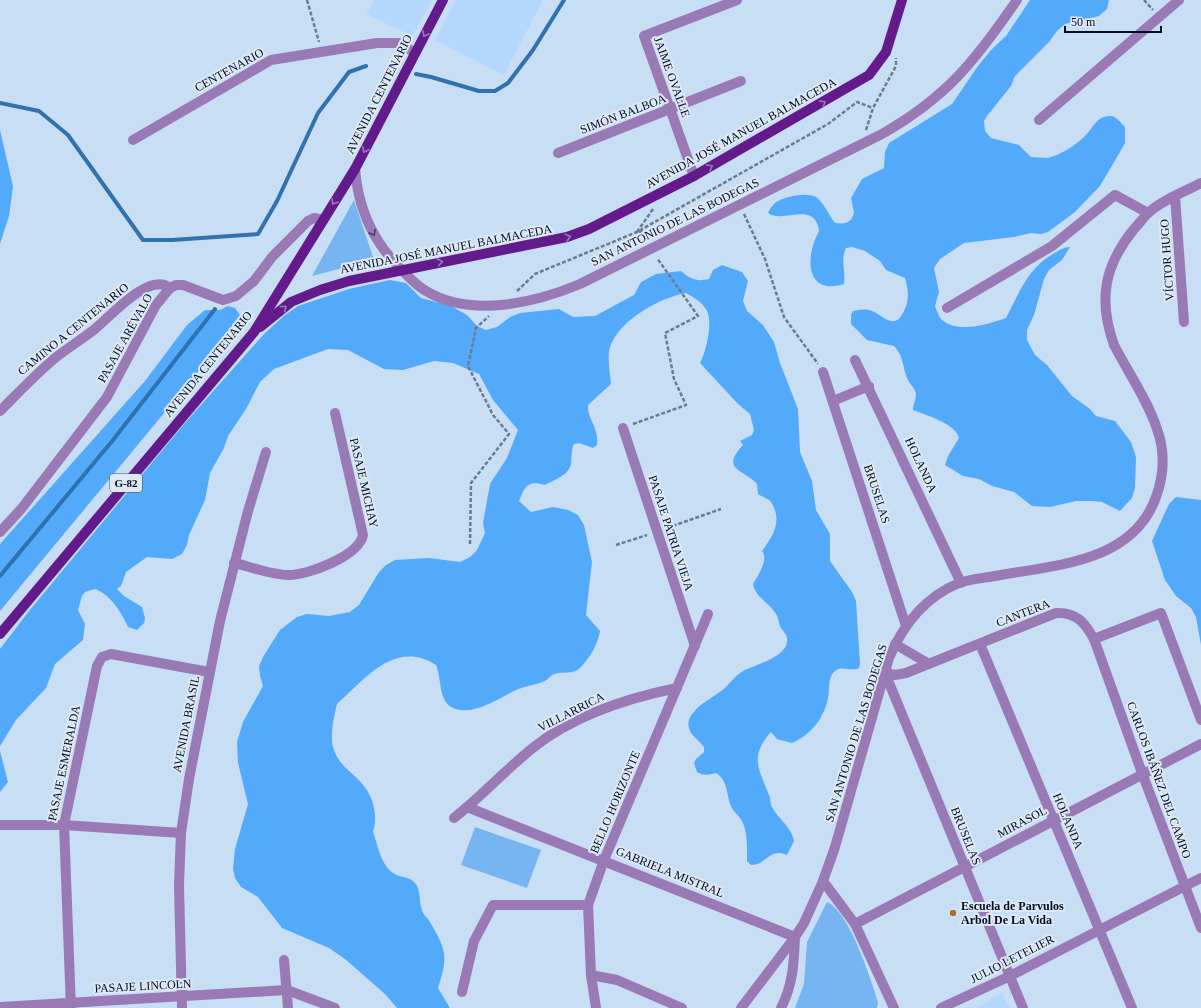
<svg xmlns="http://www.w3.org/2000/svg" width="1201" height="1008" font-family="Georgia,serif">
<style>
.built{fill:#b4d8fd}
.green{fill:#77b5f2}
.forest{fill:#53aafb}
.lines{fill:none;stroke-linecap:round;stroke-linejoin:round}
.stream{stroke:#3072af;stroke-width:4}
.path{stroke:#6b7c91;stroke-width:2.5;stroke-dasharray:4 2;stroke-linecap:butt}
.minor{stroke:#9a7ab4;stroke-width:10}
.tertiary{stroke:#9a7ab4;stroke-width:10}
.primary{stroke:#631b8c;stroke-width:10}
.oneway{stroke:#9a78bb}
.oneway2{stroke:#453d62}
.poi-dot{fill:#a7702b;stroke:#dee9f5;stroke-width:1.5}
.labels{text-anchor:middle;stroke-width:4;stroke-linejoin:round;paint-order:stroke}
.shield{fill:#dee9f5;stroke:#434e5f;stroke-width:1}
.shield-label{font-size:11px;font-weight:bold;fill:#000c1f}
.street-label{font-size:12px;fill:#000c1f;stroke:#dee9f5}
.poi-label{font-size:12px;font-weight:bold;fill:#000c1f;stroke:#dee9f5;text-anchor:start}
</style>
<rect width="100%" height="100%" fill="#c8def4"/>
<g class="built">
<polygon points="375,0 432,0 412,36 366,14"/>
<polygon points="456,0 543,0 504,75 435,40"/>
<polygon points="1002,993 1009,1008 976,1008"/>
</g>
<g class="green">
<polygon points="354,200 374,260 312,276"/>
<polygon points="475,827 541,850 527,888 461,865"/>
<path d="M827,902C849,911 871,979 878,1002L877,1008H795L804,984L807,942Z"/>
</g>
<g class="forest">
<path d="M1030,0H1109L1107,9L1099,16L1065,24L1057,31L1049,42L1015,76L1011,86L987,116L984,121L985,131L991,138L1019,145L1031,157C1036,157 1042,158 1047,158C1059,156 1076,145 1085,136C1093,128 1097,115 1111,116C1116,116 1121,123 1125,127V143L1120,152L1100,186L1075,212L1048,232L1041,234L1031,233L1014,237L964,243L940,259L934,268L939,292L935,306C937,311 939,317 942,320C959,334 988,324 1006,318C1019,293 1028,268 1053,254C1058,251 1063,247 1070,247L1062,260L1049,270L1044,279L1034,315L1027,330V340L1035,355L1047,365L1072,396L1090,409L1096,416L1115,421L1131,442L1136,457L1135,488L1132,498L1120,511L1102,502L1092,501H1076L1050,507L1032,506L1014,492L992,486L979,479L963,476L945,465L948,456L959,438C956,424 926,415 913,410C913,404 916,400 916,394C915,388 909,383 907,378C902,365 904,357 894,346L867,340L851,324V315L853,311C858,310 864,309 869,310C882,313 894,333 904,311C910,299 908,290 905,278L886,270L880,261L865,251L852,247L846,248C840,262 846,269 844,284C805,296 805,256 819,231C815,200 782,224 768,213C770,208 774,203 778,201C787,196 807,192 816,197C825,204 828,214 835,223C844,224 851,224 854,213L851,198L862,179L884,168L885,152L889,143L952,104L978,66L991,50L1006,36Z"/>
<polygon points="0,130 13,186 9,216 0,244"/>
<path d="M722,265L742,272L748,281L743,301L747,311L763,325L774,342L780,363L798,409L800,452L812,481L816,510L830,534V561L852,592L856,601L860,663L859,668C852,672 841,665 835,671C827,678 830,689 828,698C824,718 811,735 792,743L777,739L771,732C749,757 759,769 769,795C771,799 770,804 772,807C779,820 791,826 794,841L787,855C769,847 766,866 751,865L747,861C747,848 748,833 742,821C739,815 733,812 731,806C726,794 728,780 716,773C708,775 704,776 697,772L694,763L696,759L704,752V747C700,741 690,735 689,728C687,722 690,716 694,712C699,704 717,695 725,688C731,682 735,676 743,671C754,665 785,658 787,642C788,634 783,632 780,626C778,620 779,617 773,610C766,601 755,596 753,584C758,575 769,560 762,551C773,536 783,521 771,502C768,498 762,497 758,494L757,484C743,469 720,470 743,445L740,441L752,435L754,430L750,414L738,404L700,363C706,352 713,323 707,311C703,303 695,298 686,293C660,298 620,319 610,347C607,357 610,373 611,384L588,405C587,420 599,426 597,445L593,448L579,443L574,444C571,450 572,456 571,463C570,475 554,480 545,485C528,480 525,486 519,501L531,512L553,507L568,510L578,515L584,525L592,562L586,615L600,631C598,644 590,658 580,668C572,675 563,671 554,674C551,675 548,679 545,681C536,685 525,686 516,690C499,698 473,717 453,708C438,701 442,679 436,665C395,639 365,679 337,704C334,716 330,735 333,747C339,767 352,771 363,785C374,797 378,818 373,832C378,845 381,867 395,874C401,878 408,876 414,882C422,890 418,900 422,910C423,915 428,918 430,922C447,951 448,957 438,988L450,1008H397L385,994L345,959L329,948L282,928L258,897L241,887L235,878L233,869L235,849L248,804L238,763L237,742L243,722L263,686L260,676L259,666L263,657L280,630L297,617L307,614L329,616L350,612L359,605L379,572L386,565L395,560L429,558L460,562L470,557L477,550L485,533L483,523L490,484L507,458L518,430L493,400L479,374L453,363L434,361L403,370L384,369L348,350L328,349L274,369L260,382L246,409L228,436L224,448L210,473L205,500L189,535L187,545L182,554L172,559L147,557L126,572L121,586L117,589L124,596L142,607L145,618L144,623L137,630L128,627C121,612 111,595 95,589L85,592L82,596L78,610L85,624L83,640L55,664L46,688L16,720L0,746V649L29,611L184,424L265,333L285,315L298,306L349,289L390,280L406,283L421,298L451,306L467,315L477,326L486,330L497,327L510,317L520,313L559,309L573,317L595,316L634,295L641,282L656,274L681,271C690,279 697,282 709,279L713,270Z"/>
<polygon points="228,306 235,308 240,315 194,377 0,611 0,544 145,381 187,325 205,310 220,310"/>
<polygon points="1176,497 1201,500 1201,645 1196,617 1191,608 1176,596 1165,580 1152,541 1169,504"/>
<polygon points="0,751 8,782 0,792"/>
</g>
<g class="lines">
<g class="stream">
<polyline points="416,74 431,77 479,91 495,91 508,83 533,50 564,0"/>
<polyline points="0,103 39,111 68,135 143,240 172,240 258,234 277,201 318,113 349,72 366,66"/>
<polyline points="0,576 113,440 215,309"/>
</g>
<g class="path">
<polyline points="307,0 319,42"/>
<polyline points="1144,0 1153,10"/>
<polyline points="866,130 873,108 896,66 896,58"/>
<polyline points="653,209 637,232 660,231"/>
<polyline points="744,214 765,259 784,317 818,364"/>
<polyline points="517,291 535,274 637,232 828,124 857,102 873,108"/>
<polyline points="633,424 686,405 674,379 665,333 698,316 657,258"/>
<polyline points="667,528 721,509"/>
<polyline points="470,544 471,483 509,434 493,415 468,366 476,328 489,316"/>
<polyline points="616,545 647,535"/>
</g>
<g class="minor">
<polyline points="1039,120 1179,0"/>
<polyline points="133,140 271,60 377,43 399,43 415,53"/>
<polyline points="558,153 741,81"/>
<polyline points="694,176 644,36 737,0"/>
<polyline points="1175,196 1184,322"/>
<polyline points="947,308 1052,246 1115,195 1148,213"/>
<polyline points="855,360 961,583"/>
<polyline points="823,372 906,626"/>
<polyline points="833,401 869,386"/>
<path d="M0,411C18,393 36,374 55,358C68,348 82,339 95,329C109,318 149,271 170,288"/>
<polyline points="623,428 695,646"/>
<polyline points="0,532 22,508 107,397 156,305 170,288 176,285 183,285 223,300 236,296 254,281 272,257 308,221 314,218 323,220"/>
<path d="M234,563C252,567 271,575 289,575C308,575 359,556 363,535L335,413"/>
<polyline points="1094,639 1161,613 1201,720"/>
<polyline points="895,644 929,664"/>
<polyline points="980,644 1132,1008"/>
<path d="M885,673L895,675L906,673L1056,613C1077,612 1085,623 1094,639L1142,773L1201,928"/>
<polyline points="885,673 1023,1008"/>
<path d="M467,807L795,937C794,962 793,985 781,1008"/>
<path d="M454,818C482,796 506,769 534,747C574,715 628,698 677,688"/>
<polyline points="0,825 64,825 181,833"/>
<polyline points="823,881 855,924 894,1008"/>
<polyline points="855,924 1201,744"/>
<polyline points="284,960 288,1008"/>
<polyline points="591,975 617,980 682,1008"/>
<polyline points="462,992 474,941 493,905 588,905"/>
<polyline points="0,1007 287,990 335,1008"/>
<polyline points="71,1008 64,825 97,666 102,657 111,654 209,672"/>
<polyline points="182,1008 179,885 181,833 189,779 220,621 248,511 266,452"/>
<polyline points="596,1008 591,975 588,905 604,860 708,614"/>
<polyline points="941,1008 1010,976 1201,878"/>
</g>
<g class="tertiary">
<path d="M355,169C358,207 372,240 399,267C408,276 415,285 426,291C471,318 535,303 580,284L882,134C947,97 975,61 1017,0"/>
<path d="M741,1008L795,937L804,923L823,881L835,847L889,658C903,625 925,597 959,583C970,579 984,578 995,576C1054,565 1133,563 1156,497C1164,475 1165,451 1157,429C1148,401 1128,372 1114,345C1098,300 1104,266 1134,229C1139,224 1143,218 1148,213C1162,200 1184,192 1201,183"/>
</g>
<g class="primary">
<polyline points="260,327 291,302 320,290 349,281 567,237 589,229 694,176 869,75 886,52 902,0"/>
<polyline points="0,634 254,332 355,169 443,0"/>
</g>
</g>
<defs><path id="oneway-chevron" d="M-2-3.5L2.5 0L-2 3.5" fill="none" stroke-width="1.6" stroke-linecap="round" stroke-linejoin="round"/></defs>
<g class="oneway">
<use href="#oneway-chevron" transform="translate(425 34) rotate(119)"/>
<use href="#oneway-chevron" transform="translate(823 103) rotate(-30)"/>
<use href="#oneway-chevron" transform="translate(365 150) rotate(117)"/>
<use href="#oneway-chevron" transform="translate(710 167) rotate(-30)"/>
<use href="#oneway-chevron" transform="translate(334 202) rotate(122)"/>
<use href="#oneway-chevron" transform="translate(568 237) rotate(-17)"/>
<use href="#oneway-chevron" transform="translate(440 262) rotate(-11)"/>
<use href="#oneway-chevron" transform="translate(284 308) rotate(-39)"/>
</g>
<use class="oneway2" href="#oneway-chevron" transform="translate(373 233) rotate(61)"/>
<circle class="poi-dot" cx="953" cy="913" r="4"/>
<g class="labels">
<rect class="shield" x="110" y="474" width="32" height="18" rx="3"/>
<g class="shield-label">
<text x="126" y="487">G-82</text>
</g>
<g class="street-label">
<text transform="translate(229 70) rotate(-29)" y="4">CENTENARIO</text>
<text transform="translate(672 77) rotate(70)" y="4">JAIME OVALLE</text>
<text transform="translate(379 94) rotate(-63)" y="4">AVENIDA CENTENARIO</text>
<text transform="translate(623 114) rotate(-21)" y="4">SIMÓN BALBOA</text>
<text transform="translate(741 133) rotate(-29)" y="4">AVENIDA JOSÉ MANUEL BALMACEDA</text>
<text transform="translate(675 222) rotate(-26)" y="4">SAN ANTONIO DE LAS BODEGAS</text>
<text transform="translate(446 249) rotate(-11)" y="4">AVENIDA JOSÉ MANUEL BALMACEDA</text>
<text transform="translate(1167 260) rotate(-94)" y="4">VÍCTOR HUGO</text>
<text transform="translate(73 329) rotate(-39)" y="4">CAMINO A CENTENARIO</text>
<text transform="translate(125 338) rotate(-61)" y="4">PASAJE ARÉVALO</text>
<text transform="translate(208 364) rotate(-51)" y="4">AVENIDA CENTENARIO</text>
<text transform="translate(921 465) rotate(65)" y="4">HOLANDA</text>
<text transform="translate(364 483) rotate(77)" y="4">PASAJE MICHAY</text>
<text transform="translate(877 494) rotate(72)" y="4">BRUSELAS</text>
<text transform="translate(671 533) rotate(72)" y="4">PASAJE PATRIA VIEJA</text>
<text transform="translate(1023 613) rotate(-21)" y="4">CANTERA</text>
<text transform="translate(571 712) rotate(-27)" y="4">VILLARRICA</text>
<text transform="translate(186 724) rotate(-79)" y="4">AVENIDA BRASIL</text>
<text transform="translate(856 733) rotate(-73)" y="4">SAN ANTONIO DE LAS BODEGAS</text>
<text transform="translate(64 763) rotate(-78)" y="4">PASAJE ESMERALDA</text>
<text transform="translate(1159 780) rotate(70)" y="4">CARLOS IBÁÑEZ DEL CAMPO</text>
<text transform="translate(615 802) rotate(-67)" y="4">BELLO HORIZONTE</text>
<text transform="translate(1068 821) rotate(67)" y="4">HOLANDA</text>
<text transform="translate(1022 822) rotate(-28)" y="4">MIRASOL</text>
<text transform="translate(966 836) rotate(68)" y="4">BRUSELAS</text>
<text transform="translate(670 872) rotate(22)" y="4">GABRIELA MISTRAL</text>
<text transform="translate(1012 959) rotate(-27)" y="4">JULIO LETELIER</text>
<text transform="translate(143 986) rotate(-3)" y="4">PASAJE LINCOLN</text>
</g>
<g class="poi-label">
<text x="961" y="910">Escuela de Parvulos<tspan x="961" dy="14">Arbol De La Vida</tspan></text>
</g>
</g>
<path d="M1065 26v6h96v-6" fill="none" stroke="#000c1f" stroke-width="2"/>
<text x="1071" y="26" font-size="12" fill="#000c1f" stroke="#dee9f5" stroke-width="3" paint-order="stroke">50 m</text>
</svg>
